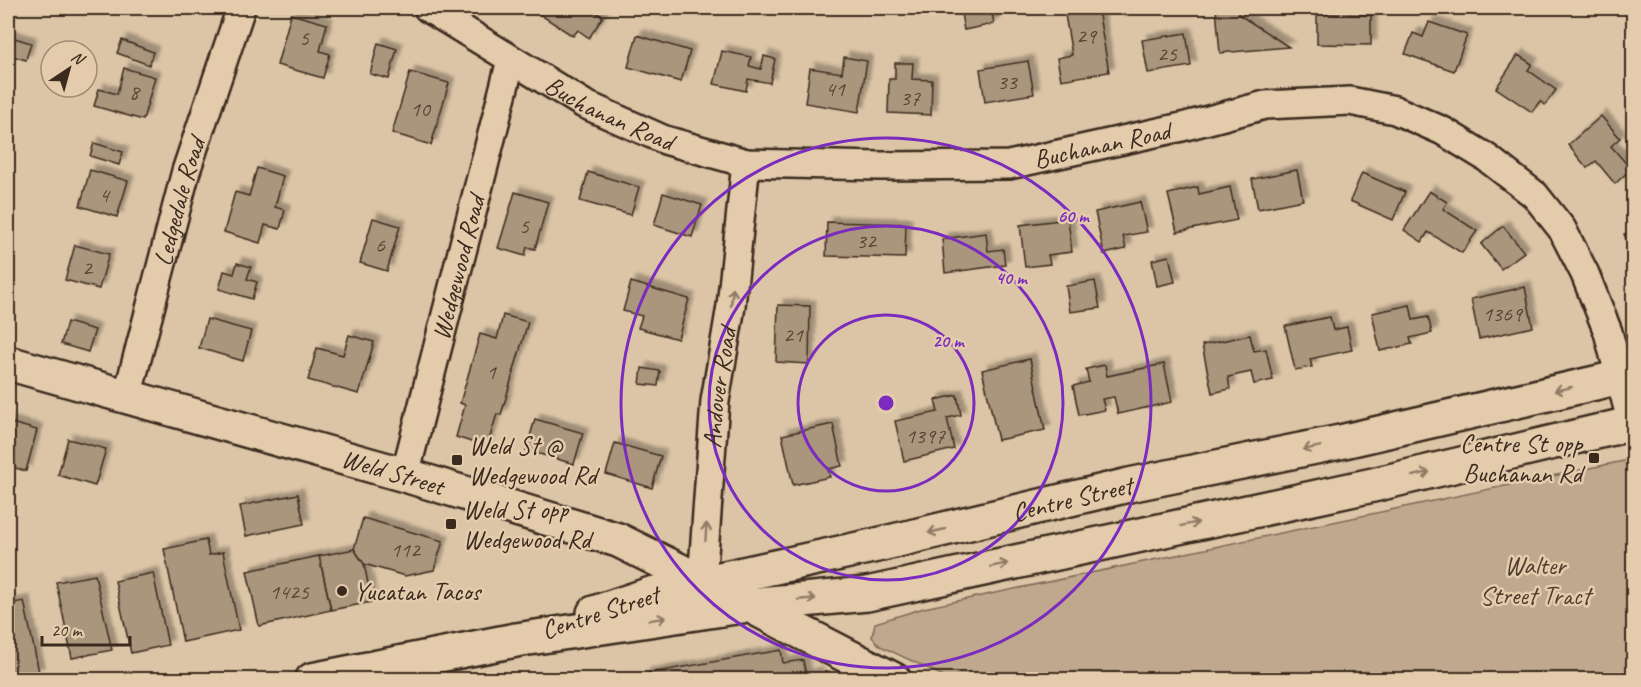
<svg xmlns="http://www.w3.org/2000/svg" width="1641" height="687" font-family="Caveat,sans-serif">
<style>
.green{fill:#bfa88d;stroke:#7d6956;stroke-width:1.5}
.building{fill:#aa957d;stroke:#3b2a1e;stroke-width:1.5;filter:url(#shadow)}
.lines{fill:none;stroke-linecap:round;stroke-linejoin:round}
.street-casing{stroke:#3b2a1e;stroke-width:32}
.secondary-casing{stroke:#3b2a1e;stroke-width:38}
.street{stroke:#e3cbac;stroke-width:27}
.secondary{stroke:#e3cbac;stroke-width:33}
.oneway{stroke:#8f7a65}
.ring{fill:none;stroke:#7b2cbf;stroke-width:3}
.poi-dot{fill:#3b2a1e;stroke:#e3cbac;stroke-width:2}
.labels{text-anchor:middle;stroke-width:5;stroke-linejoin:round;paint-order:stroke}
.number-label{font-size:22px;fill:#574536}
.street-label{font-size:26px;fill:#3b2a1e;stroke:#e3cbac}
.poi-label{font-size:26px;fill:#3b2a1e;stroke:#e3cbac;text-anchor:start}
.park-label{font-size:26px;fill:#4f3d2f;stroke:#e3cbac}
.centre{fill:#7b2cbf;stroke:#e3cbac;stroke-width:3}
.ring-label{font-size:18px;text-anchor:middle;font-weight:bold;fill:#7b2cbf;stroke:#e3cbac;stroke-width:5;stroke-linejoin:round;paint-order:stroke}
</style>
<defs>
<filter id="shadow"><feDropShadow dx="5.5" dy="-5.5" stdDeviation="1.5" flood-color="#0004"/></filter>
</defs>
<rect width="100%" height="100%" fill="#dcc5a6"/>
<filter id="ink" filterUnits="userSpaceOnUse"><feTurbulence type="fractalNoise" baseFrequency=".0167" numOctaves="2"/><feDisplacementMap in="SourceGraphic" scale="12" xChannelSelector="R" yChannelSelector="G"/><feConvolveMatrix kernelMatrix="1 2 1 2 8 2 1 2 1" color-interpolation-filters="sRGB"/></filter>
<g filter="url(#ink)">
<polygon class="green" points="1633,459 1633,679 950,679 880,646 872,637 875,623 924,608"/>
<g class="building">
<polygon points="530,8 589,8 603,17 589,38 578,30 573,36"/>
<polygon points="960,8 991,8 994,24 964,30"/>
<polygon points="1238,8 1238,14 1289,47 1220,53 1216,9"/>
<polygon points="1098,10 1109,72 1061,80 1057,58 1072,55 1065,15"/>
<polygon points="291,14 327,24 320,51 330,54 323,78 277,65"/>
<polygon points="1317,14 1371,15 1371,45 1317,44"/>
<polygon points="1429,22 1467,35 1454,71 1405,54 1413,33 1423,37"/>
<polygon points="1186,33 1191,66 1148,73 1142,40"/>
<polygon points="637,35 690,51 681,82 628,67"/>
<polygon points="8,36 31,43 26,60 8,55"/>
<polygon points="122,40 153,52 149,65 117,53"/>
<polygon points="378,43 397,49 389,79 370,74"/>
<polygon points="722,51 751,57 749,66 761,69 764,56 775,59 770,83 748,79 746,91 714,84"/>
<polygon points="1518,55 1532,64 1528,70 1556,90 1545,105 1540,101 1532,112 1496,88"/>
<polygon points="844,57 867,61 859,112 805,103 810,68 842,73"/>
<polygon points="1028,61 1034,94 985,102 980,69"/>
<polygon points="895,63 913,63 912,79 932,80 931,115 888,113 889,79 895,79"/>
<polygon points="124,68 155,77 143,120 94,106 99,89 117,94"/>
<polygon points="410,72 449,83 431,145 392,133"/>
<polygon points="1601,116 1620,138 1611,146 1631,169 1615,184 1596,161 1587,168 1568,145"/>
<polygon points="94,143 123,152 119,165 90,156"/>
<polygon points="257,168 283,176 275,207 285,210 280,229 265,225 260,243 224,232 235,192 249,196"/>
<polygon points="90,170 128,181 117,217 80,206"/>
<polygon points="1297,170 1303,200 1258,209 1252,179"/>
<polygon points="588,172 639,187 631,215 580,201"/>
<polygon points="1362,173 1405,192 1393,220 1350,201"/>
<polygon points="1198,187 1199,194 1230,187 1237,220 1177,232 1168,194"/>
<polygon points="1429,191 1447,202 1443,209 1477,231 1462,253 1428,232 1422,242 1404,230"/>
<polygon points="515,192 548,202 535,249 527,247 525,256 498,248"/>
<polygon points="663,193 702,205 692,237 654,225"/>
<polygon points="1140,202 1147,232 1123,236 1126,249 1104,254 1095,212"/>
<polygon points="373,218 400,226 387,271 360,263"/>
<polygon points="1068,219 1072,252 1048,255 1050,264 1025,267 1020,225"/>
<polygon points="827,222 906,224 905,258 826,256"/>
<polygon points="1503,226 1524,252 1501,269 1481,244"/>
<polygon points="1634,231 1634,258 1624,234"/>
<polygon points="986,233 988,251 1003,249 1005,265 945,273 942,239"/>
<polygon points="75,245 109,254 99,289 65,280"/>
<polygon points="1169,256 1175,282 1157,286 1152,260"/>
<polygon points="237,263 251,267 247,279 257,282 252,299 219,289 224,271 234,274"/>
<polygon points="1095,281 1100,308 1070,312 1066,286"/>
<polygon points="631,282 689,299 678,339 638,328 642,316 623,311"/>
<polygon points="1525,287 1533,327 1479,339 1471,299"/>
<polygon points="778,305 810,306 809,364 776,362"/>
<polygon points="1410,305 1413,320 1428,317 1432,333 1410,338 1412,344 1380,351 1372,313"/>
<polygon points="503,315 528,322 501,415 497,414 487,447 456,437 465,405 460,403 480,334 497,339"/>
<polygon points="1330,317 1333,330 1347,327 1352,350 1310,359 1312,367 1295,370 1285,326"/>
<polygon points="207,319 251,331 243,361 199,348"/>
<polygon points="67,322 95,330 88,352 61,344"/>
<polygon points="349,335 374,342 359,394 308,380 317,348 343,355"/>
<polygon points="1250,335 1254,351 1266,349 1273,380 1254,384 1251,372 1228,377 1230,389 1212,393 1202,345"/>
<polygon points="1030,359 1045,430 998,440 982,370"/>
<polygon points="1164,364 1172,402 1118,414 1114,397 1102,399 1105,410 1079,415 1073,386 1089,382 1086,369 1105,365 1107,376"/>
<polygon points="642,368 660,371 658,386 640,384"/>
<polygon points="957,395 961,415 947,418 954,449 904,461 895,421 938,412 935,400"/>
<polygon points="535,419 583,433 574,464 526,450"/>
<polygon points="8,422 37,430 26,471 8,466"/>
<polygon points="833,424 842,466 828,469 830,477 793,485 782,435"/>
<polygon points="68,439 106,449 95,486 58,475"/>
<polygon points="615,443 661,456 652,488 606,474"/>
<polygon points="298,494 304,524 246,536 240,506"/>
<polygon points="363,518 443,541 434,570 405,576 364,564 354,549"/>
<polygon points="206,540 209,555 223,552 239,630 183,642 164,549"/>
<polygon points="354,549 364,564 372,602 331,610 319,556"/>
<polygon points="319,556 331,610 259,626 247,571"/>
<polygon points="153,573 168,645 131,653 115,581"/>
<polygon points="95,575 112,650 72,658 56,582"/>
<polygon points="24,601 39,672 8,679 8,604"/>
<polygon points="781,650 783,663 803,660 806,675 817,673 818,680 645,680 644,674"/>
</g>
<g class="lines">
<g class="street-casing">
<g id="street">
<path id="s1" d="M428,8L584,104L665,140L746,163L880,166L1009,165L1182,127L1265,105L1350,101L1395,110L1443,131L1487,158L1535,195L1562,229L1585,274L1608,332L1632,424"/>
<path id="s2" d="M127,397L186,171L241,8"/>
<path id="s3" d="M405,475L511,60"/>
<path id="s4" d="M704,601L702,582L715,401L731,306L746,163"/>
</g>
</g>
<g class="secondary-casing">
<g id="secondary">
<path id="s5" d="M8,363L405,475L618,540L749,605L894,680"/>
<path id="s6" d="M594,613L651,594L877,545L1129,485L1340,442L1634,374"/>
<polyline points="312,680 516,640 749,605 867,594 1373,485 1634,423"/>
</g>
</g>
<use href="#street" class="street"/>
<use href="#secondary" class="secondary"/>
</g>
<defs><path id="oneway-shaft" d="M-6 0H5M1.5-3L5.5 0L1.5 3" fill="none" stroke-width="1.6" stroke-linecap="round" stroke-linejoin="round" transform="scale(1.5)"/></defs>
<g class="oneway">
<use href="#oneway-shaft" transform="translate(732 297) rotate(-83)"/>
<use href="#oneway-shaft" transform="translate(1563 389) rotate(167)"/>
<use href="#oneway-shaft" transform="translate(1312 448) rotate(168)"/>
<use href="#oneway-shaft" transform="translate(1421 474) rotate(-13)"/>
<use href="#oneway-shaft" transform="translate(1190 524) rotate(-12)"/>
<use href="#oneway-shaft" transform="translate(937 531) rotate(167)"/>
<use href="#oneway-shaft" transform="translate(706 532) rotate(-86)"/>
<use href="#oneway-shaft" transform="translate(999 565) rotate(-12)"/>
<use href="#oneway-shaft" transform="translate(807 599) rotate(-5)"/>
<use href="#oneway-shaft" transform="translate(657 619) rotate(-9)"/>
</g>
</g>
<g class="ring">
<circle cx="886" cy="403" r="88"/>
<circle cx="886" cy="403" r="177"/>
<circle cx="886" cy="403" r="265"/>
</g>
<g class="poi-dot">
<rect x="1588" y="452" width="12" height="12" rx="3"/>
<rect x="451" y="454" width="12" height="12" rx="3"/>
<rect x="445" y="518" width="12" height="12" rx="3"/>
<circle cx="342" cy="591" r="6"/>
</g>
<g class="labels">
<g class="number-label">
<text x="1086" y="43">29</text>
<text x="304" y="45">5</text>
<text x="1167" y="61">25</text>
<text x="1007" y="89">33</text>
<text x="835" y="96">41</text>
<text x="134" y="99">8</text>
<text x="910" y="105">37</text>
<text x="420" y="116">10</text>
<text x="104" y="202">4</text>
<text x="524" y="233">5</text>
<text x="866" y="248">32</text>
<text x="380" y="252">6</text>
<text x="87" y="275">2</text>
<text x="1502" y="321">1369</text>
<text x="793" y="342">21</text>
<text x="491" y="379">1</text>
<text x="925" y="443">1397</text>
<text x="405" y="557">112</text>
<text x="289" y="599">1425</text>
</g>
<g class="street-label">
<text dy="9" stroke="none"><textPath href="#s1" startOffset="210">Buchanan Road</textPath></text>
<text dy="9" stroke="none"><textPath href="#s1" startOffset="714">Buchanan Road</textPath></text>
<text dy="9" stroke="none"><textPath href="#s2" startOffset="202">Ledgedale Road</textPath></text>
<text dy="9" stroke="none"><textPath href="#s3" startOffset="214">Wedgewood Road</textPath></text>
<text dy="9" stroke="none"><textPath href="#s4" startOffset="214">Andover Road</textPath></text>
<text dy="9" stroke="none"><textPath href="#s5" startOffset="400">Weld Street</textPath></text>
<text dy="9" stroke="none"><textPath href="#s6" startOffset="492">Centre Street</textPath></text>
<text transform="translate(600 612) rotate(-18)" y="9">Centre Street</text>
</g>
<g class="poi-label">
<text x="1582" y="452" text-anchor="end">Centre St opp<tspan x="1582" dy="30">Buchanan Rd</tspan></text>
<text x="469" y="454">Weld St @<tspan x="469" dy="30">Wedgewood Rd</tspan></text>
<text x="463" y="518">Weld St opp<tspan x="463" dy="30">Wedgewood Rd</tspan></text>
<text x="354" y="600">Yucatan Tacos</text>
</g>
<g class="park-label">
<text x="1535" y="574">Walter<tspan x="1535" dy="30">Street Tract</tspan></text>
</g>
</g>
<circle cx="886" cy="403" r="9" class="centre"/>
<g class="ring-label">
<text x="1073" y="222">60 m</text>
<text x="1011" y="284">40 m</text>
<text x="948" y="347">20 m</text>
</g>
<rect width="1641" height="687" fill="none" stroke="#e3cbac" stroke-width="30"/>
<rect x="15" y="15" width="1611" height="657" fill="none" stroke="#3b2a1e" stroke-width="2" filter="url(#ink)"/>
<g transform="translate(69 69) rotate(36)"><circle r="28" fill="#e3cbac" stroke="#a08b73" stroke-width="1.5"/>
<path d="M0-4.5L10 22L0 15L-10 22Z" fill="#3b2a1e"/>
<text y="-9" font-size="16" font-weight="bold" text-anchor="middle" fill="#3b2a1e">N</text>
</g>
<path d="M42 636v9h88v-9" fill="none" stroke="#3b2a1e" stroke-width="3"/>
<text x="51" y="636" font-size="18" fill="#3b2a1e" stroke="#e3cbac" stroke-width="4.5" paint-order="stroke">20 m</text>
</svg>
